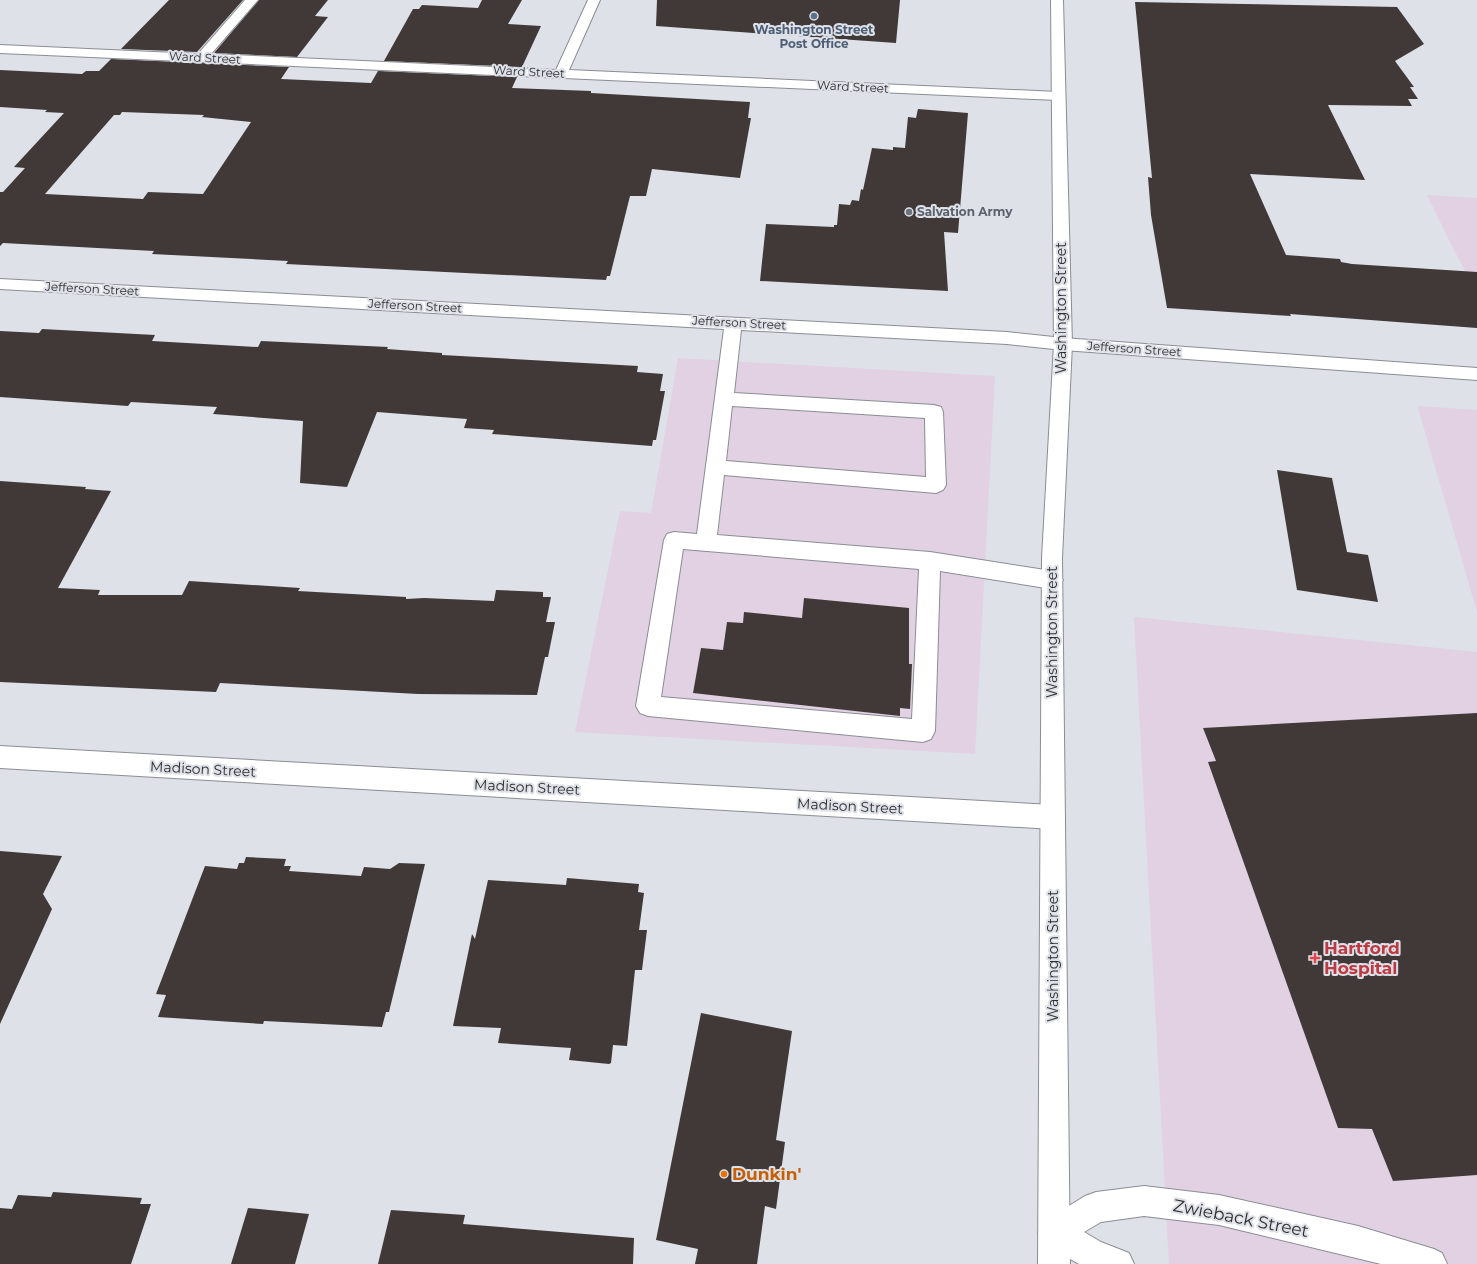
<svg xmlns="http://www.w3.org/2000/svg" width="1477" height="1264" font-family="Montserrat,sans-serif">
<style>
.medical{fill:#e1d1e3}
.building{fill:#403938;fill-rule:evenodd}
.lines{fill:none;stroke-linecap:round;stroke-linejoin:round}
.minor-casing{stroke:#8a8d93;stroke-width:2}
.major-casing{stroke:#8a8d93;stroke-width:2}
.minor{fill:#fff;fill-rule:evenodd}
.major{fill:#fff;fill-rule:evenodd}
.service-dot{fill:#5c6f8a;stroke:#dee1e8;stroke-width:1.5}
.worship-dot{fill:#6b7280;stroke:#dee1e8;stroke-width:1.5}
.health-dot{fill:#e0444e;stroke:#dee1e8;stroke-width:1.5}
.food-dot{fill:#e8710a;stroke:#dee1e8;stroke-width:1.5}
.labels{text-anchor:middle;stroke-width:4;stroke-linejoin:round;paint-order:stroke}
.far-service-label{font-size:12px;font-weight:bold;fill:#4e5e75;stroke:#dee1e8}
.far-street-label{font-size:12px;fill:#2c2d2f;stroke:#dee1e8}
.far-worship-label{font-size:12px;font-weight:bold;fill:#5b616d;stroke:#dee1e8;text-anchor:start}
.street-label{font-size:14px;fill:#2c2d2f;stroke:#dee1e8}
.near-health-label{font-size:17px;font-weight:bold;fill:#be3a42;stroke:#dee1e8;text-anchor:start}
.near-food-label{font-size:17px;font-weight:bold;fill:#c56008;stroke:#dee1e8;text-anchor:start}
.near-street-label{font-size:17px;fill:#2c2d2f;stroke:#dee1e8}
</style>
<rect width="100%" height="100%" fill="#dee1e8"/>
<g class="medical">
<polygon points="1427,195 1477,198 1477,294 1450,242"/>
<polygon points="678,358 995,376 975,754 575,732 620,511 651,513"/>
<polygon points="1417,406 1477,410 1477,612 1418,408"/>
<polygon points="1134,617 1477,652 1477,1264 1169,1264"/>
</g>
<g class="building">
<polygon points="169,0 243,0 197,52 121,49"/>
<polygon points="259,0 328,0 315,16 328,17 297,57 214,53"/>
<polygon points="482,0 522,0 508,24 541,26 522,67 384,61 413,9 419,9 422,5 478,8"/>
<polygon points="657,0 900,0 896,43 656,26"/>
<polygon points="1135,2 1397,7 1424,44 1395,61 1414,87 1410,87 1418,99 1408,99 1412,106 1328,105 1365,180 1250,174 1286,255 1340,259 1341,262 1352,264 1477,272 1477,328 1290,314 1291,316 1167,308 1151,215 1148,177 1152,178"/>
<path d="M111,59L289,67L281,79L371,83L378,71L517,77L512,88L591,91V93L750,102L748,118H751L740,178L652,169L646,196H630L610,276H607L606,280L286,264L288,261L152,254L154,251L3,243L0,246V192H3L25,168L14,167L64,113L45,112L47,110L0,107V70L82,74L86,71H99ZM122,112L204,115L202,117L251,122L203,194L148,192L143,199L45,194L114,115H120Z"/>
<polygon points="918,109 968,113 958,233 944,232 948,291 760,281 766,224 834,227 834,225 837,225 839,204 850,205 852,200 859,201 861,189 863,190 872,148 893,150 893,147 905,148 908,117 916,118"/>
<polygon points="42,329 155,335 152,341 258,347 261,341 388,347 387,349 442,353 442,355 638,366 637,372 663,374 660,391 665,391 656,440 653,440 652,446 492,434 494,430 464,428 467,419 377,412 347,487 300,483 303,421 213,414 217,407 131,402 128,406 0,397 0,331 39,333"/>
<polygon points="1277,470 1332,478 1347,552 1368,555 1378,602 1297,590"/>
<polygon points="0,481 86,487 85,489 111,491 58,588 100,590 98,595 182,595 189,581 300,588 298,591 406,597 406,599 424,598 494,601 496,590 543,592 543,597 551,597 546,622 555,622 548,657 545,657 537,695 418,694 220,683 216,692 0,682"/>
<polygon points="804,598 909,608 909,664 912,664 910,709 900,708 900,716 693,693 701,648 723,650 727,622 743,623 744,612 802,618"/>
<polygon points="1477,713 1477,1175 1393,1181 1372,1129 1338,1128 1208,762 1216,761 1203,728"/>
<polygon points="0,851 62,856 43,894 52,909 0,1024"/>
<polygon points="246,857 286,859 284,866 291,866 289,871 361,876 364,867 390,869 399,863 425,864 389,1012 386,1012 382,1027 264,1021 263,1024 158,1017 166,995 156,994 205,866 237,869 239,863 244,863"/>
<polygon points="567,878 639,884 638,892 644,893 639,930 647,930 642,970 635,970 627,1046 613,1045 611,1063 609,1064 569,1060 571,1048 498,1043 501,1028 453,1026 472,934 475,939 488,880 566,885"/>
<polygon points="701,1013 792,1031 776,1140 785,1142 776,1209 765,1206 757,1264 695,1264 698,1249 656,1240"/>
<polygon points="53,1192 142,1198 140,1204 151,1204 131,1264 0,1264 0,1208 12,1209 18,1195 51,1197"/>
<polygon points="248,1208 309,1214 295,1264 231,1264"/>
<polygon points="391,1210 465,1215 463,1224 634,1238 633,1264 378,1264"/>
</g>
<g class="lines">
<g class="minor-casing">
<g id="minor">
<polygon points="245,0 258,0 211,54 556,70 588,0 600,0 569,70 1058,92 1063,93 1065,96 1063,99 1058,100 0,53 0,45 198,54"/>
<path d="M0,279L1007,332L1063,338L1477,368V380L1063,350L1007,344L741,330L734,393L934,405L941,407L943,412L946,485L943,490L936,493L724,475L717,535L930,552L1052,571L1059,574L1063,580L1059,586L1052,589L940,571L935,731L931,739L923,742L648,716L640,713L636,706L664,540L667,534L674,532L697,534L724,329L0,289ZM732,406L925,418L926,477L726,461ZM683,549L919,569L912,719L661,697Z"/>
<polygon points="0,746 1053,805 1062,809 1065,817 1062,825 1053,829 0,768"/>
<polygon points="1144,1186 1219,1195 1358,1226 1434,1249 1442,1253 1447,1264 1381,1264 1219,1225 1144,1216 1101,1222 1084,1232 1101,1242 1129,1253 1134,1264 1079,1264 1043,1244 1038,1233 1043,1222 1085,1196 1096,1192"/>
</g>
</g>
<g class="major-casing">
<polygon id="major" points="1051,0 1063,0 1072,344 1062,558 1070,1264 1038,1264 1042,558 1054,344"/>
</g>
<use href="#minor" class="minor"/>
<use href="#major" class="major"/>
</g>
<circle class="service-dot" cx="814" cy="16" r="4"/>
<circle class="worship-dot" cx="909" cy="212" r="4"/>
<path class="health-dot" d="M1313 952h4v4h4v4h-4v4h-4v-4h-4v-4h4z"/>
<circle class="food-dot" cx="724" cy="1174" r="4"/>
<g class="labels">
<g class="far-service-label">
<text x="814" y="34">Washington Street<tspan x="814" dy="14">Post Office</tspan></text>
</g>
<g class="far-street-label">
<text transform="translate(205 58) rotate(3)" y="4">Ward Street</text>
<text transform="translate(529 72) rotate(3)" y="4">Ward Street</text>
<text transform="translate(853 87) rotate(3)" y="4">Ward Street</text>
<text transform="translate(92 289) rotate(3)" y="4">Jefferson Street</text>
<text transform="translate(415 306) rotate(3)" y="4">Jefferson Street</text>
<text transform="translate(739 323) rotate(3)" y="4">Jefferson Street</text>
<text transform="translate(1134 349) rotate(4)" y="4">Jefferson Street</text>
</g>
<g class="far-worship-label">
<text x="917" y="216">Salvation Army</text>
</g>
<g class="street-label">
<text transform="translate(1061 308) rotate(-90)" y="5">Washington Street</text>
<text transform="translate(1052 632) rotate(-90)" y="5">Washington Street</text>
<text transform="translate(203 769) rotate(3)" y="5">Madison Street</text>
<text transform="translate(527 787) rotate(3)" y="5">Madison Street</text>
<text transform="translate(850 806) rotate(3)" y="5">Madison Street</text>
<text transform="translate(1053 956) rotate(-90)" y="5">Washington Street</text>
</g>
<g class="near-health-label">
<text x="1324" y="954">Hartford<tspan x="1324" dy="20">Hospital</tspan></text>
</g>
<g class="near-food-label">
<text x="732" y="1180">Dunkin'</text>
</g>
<g class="near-street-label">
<text transform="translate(1241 1218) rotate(11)" y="6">Zwieback Street</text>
</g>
</g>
</svg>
